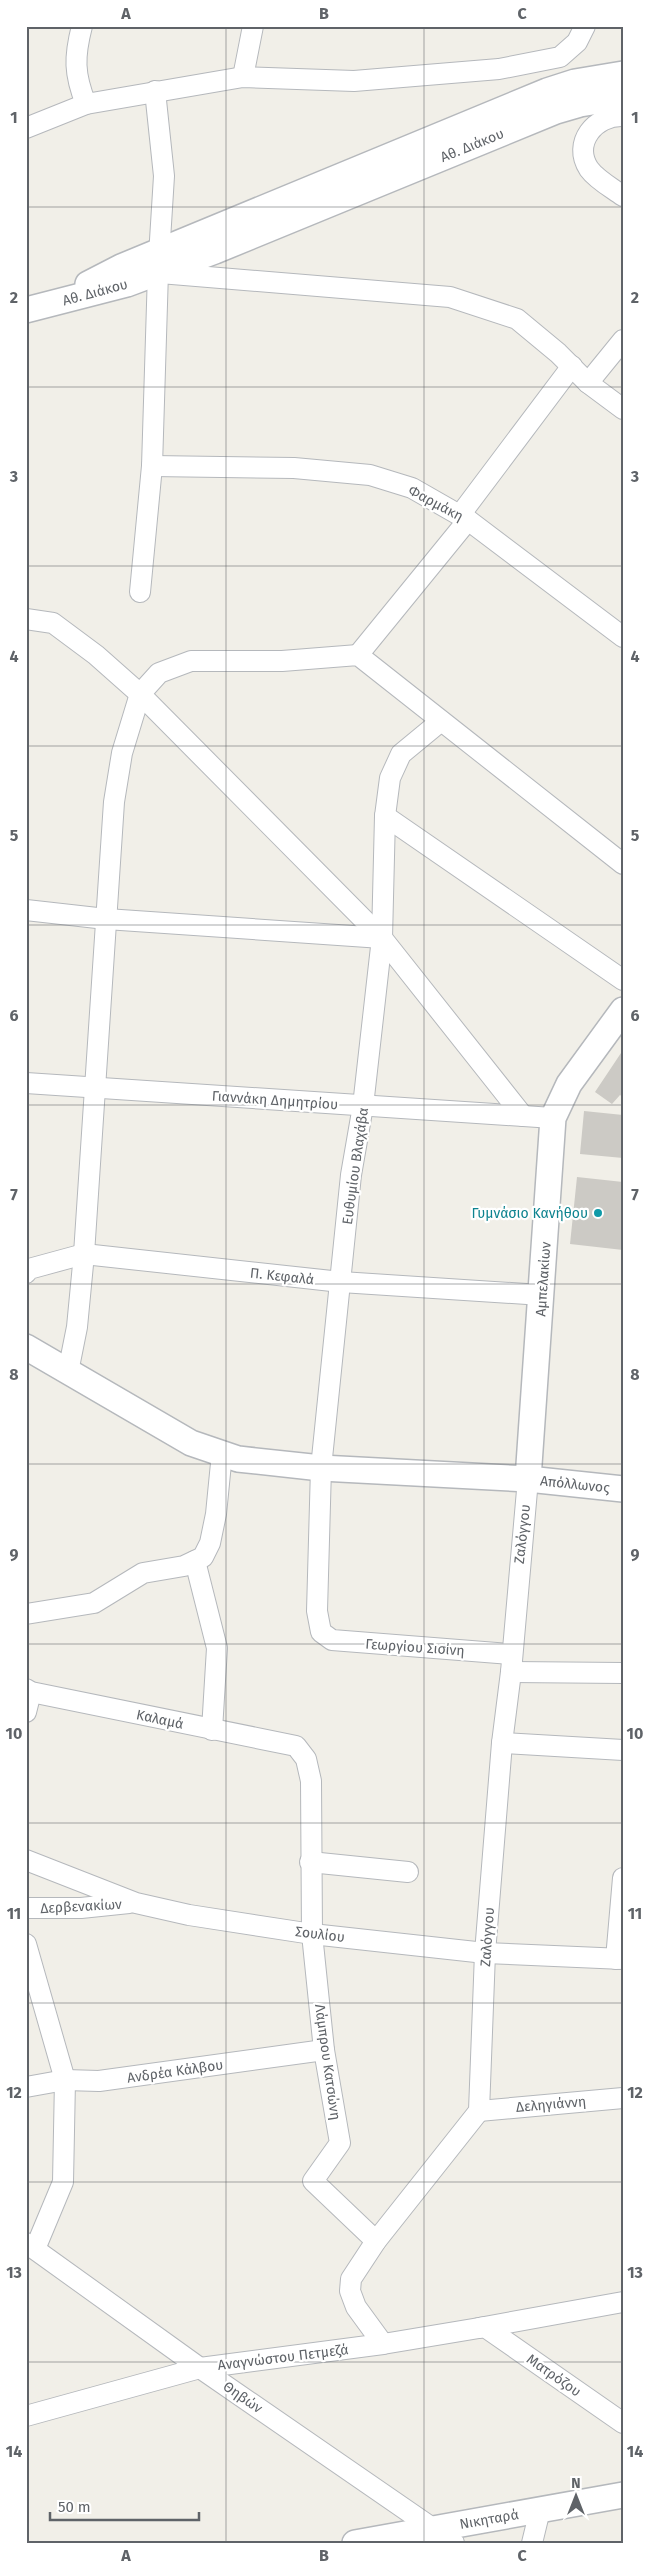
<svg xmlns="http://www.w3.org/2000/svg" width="649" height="2569" font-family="'Fira Sans',sans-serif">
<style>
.building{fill:#cccac5}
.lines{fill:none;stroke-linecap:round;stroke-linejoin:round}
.minor-casing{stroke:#b5b8bc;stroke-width:22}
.tertiary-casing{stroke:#b5b8bc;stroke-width:28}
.minor{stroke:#fff;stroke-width:20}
.tertiary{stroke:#fff;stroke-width:25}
.grid{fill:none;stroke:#5f6368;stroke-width:1;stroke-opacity:0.55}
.culture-dot{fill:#0f9aa8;stroke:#fff;stroke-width:2}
.labels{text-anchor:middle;stroke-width:4.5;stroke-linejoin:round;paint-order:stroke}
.street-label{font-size:14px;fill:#5f6368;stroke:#fff}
.culture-label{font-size:14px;fill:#0d838f;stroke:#fff;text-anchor:end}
.neatline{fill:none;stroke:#5f6368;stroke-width:2}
.grid-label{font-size:16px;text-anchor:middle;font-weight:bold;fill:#5f6368}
</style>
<rect width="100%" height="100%" fill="#f1efe8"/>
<g class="building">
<polygon points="623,1050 623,1097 620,1095 612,1104 595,1092"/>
<polygon points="584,1111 623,1115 623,1158 580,1154"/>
<polygon points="577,1177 623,1182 623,1250 570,1244"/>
</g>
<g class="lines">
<g class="minor-casing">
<g id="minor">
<path d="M82,26C74,57 74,74 86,104"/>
<polyline points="243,77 253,26"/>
<path d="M623,116C595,115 572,143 589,169C597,180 612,188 623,196"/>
<polyline points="26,128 86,104 243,77 354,81 499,69 560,57 577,42 585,26"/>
<polyline points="160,273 450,297 517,319 558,353 588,383 623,409"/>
<polyline points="588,383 623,340"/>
<polyline points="152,466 294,468 370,475 412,488 468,520 623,637"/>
<polyline points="460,515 572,366"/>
<polyline points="140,592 152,466 158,272 164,176 155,91"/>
<polyline points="26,619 53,623 96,655 140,694 382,938 523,1116"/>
<polyline points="358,655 468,520"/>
<polyline points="441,721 401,754 390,778 385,816 382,938 363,1106 351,1175 321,1468 317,1611 321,1632 332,1640 511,1654"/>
<polyline points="385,816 623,980"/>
<polyline points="26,910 106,919 382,938"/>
<polyline points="26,1083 553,1118"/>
<polyline points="26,1273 29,1269 84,1254 341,1282 542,1295"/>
<polyline points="68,1372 77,1327 84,1254 114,802 122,753 140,694 159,673 191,661 282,661 358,655 623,864"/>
<polyline points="195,1561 217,1648 212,1730"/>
<polyline points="26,1614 94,1603 143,1573 184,1566 203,1557 210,1543 216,1514 222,1453"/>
<polyline points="511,1672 623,1673"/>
<polyline points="26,1689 31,1692 296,1746 306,1759 311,1781 312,1934 324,2050 340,2143 313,2181 376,2241"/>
<polyline points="26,1712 31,1692"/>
<polyline points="502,1743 623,1750"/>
<polyline points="26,1860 136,1903 189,1915 312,1934 485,1953 623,1959"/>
<polyline points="310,1862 408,1872"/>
<polyline points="26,1908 81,1908 129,1903"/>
<polyline points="26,1944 65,2080 63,2182 35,2249"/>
<polyline points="616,1959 623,1878"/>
<polyline points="26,2087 65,2080 99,2081 324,2050"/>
<polyline points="479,2111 623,2098"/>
<polyline points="26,2243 200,2368 454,2543"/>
<polyline points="479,2328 623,2302"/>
<polyline points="383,2344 356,2307 350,2291 351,2279 376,2241 479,2111 485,1953 502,1743 511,1672 528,1479"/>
<polyline points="26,2416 200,2368 383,2344 485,2327 623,2423"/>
<polyline points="532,2543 540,2510"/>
</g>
</g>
<g class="tertiary-casing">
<g id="tertiary">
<polyline points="88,284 121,267 547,91 575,82 623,74"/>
<polyline points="26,310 127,284 215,251 556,111 580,104 623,97"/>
<polyline points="26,1347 191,1443 238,1459 321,1468 528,1479 623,1489"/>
<polyline points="528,1479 553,1118 569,1084 623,1010"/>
<polyline points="355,2543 623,2495"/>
</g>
</g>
<use href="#minor" class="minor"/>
<use href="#tertiary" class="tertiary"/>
</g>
<path class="grid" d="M226,26V2543M424,26V2543M26,207H623M26,387H623M26,566H623M26,746H623M26,925H623M26,1105H623M26,1284H623M26,1464H623M26,1644H623M26,1823H623M26,2003H623M26,2182H623M26,2362H623"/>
<circle class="culture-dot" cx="598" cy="1213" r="5"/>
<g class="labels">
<g class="street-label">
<text transform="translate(472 145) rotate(-22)" y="5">Αθ. Διάκου</text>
<text transform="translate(95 292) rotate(-15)" y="5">Αθ. Διάκου</text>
<text transform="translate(436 503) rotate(28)" y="5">Φαρμάκη</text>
<text transform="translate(275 1100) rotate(4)" y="5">Γιαννάκη Δημητρίου</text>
<text transform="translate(355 1166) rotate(-82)" y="5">Ευθυμίου Βλαχάβα</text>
<text transform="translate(282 1276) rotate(6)" y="5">Π. Κεφαλά</text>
<text transform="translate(543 1279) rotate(-86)" y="5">Αμπελακίων</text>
<text transform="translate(575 1484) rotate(6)" y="5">Απόλλωνος</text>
<text transform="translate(522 1534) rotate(-84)" y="5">Ζαλόγγου</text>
<text transform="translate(415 1647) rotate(4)" y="5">Γεωργίου Σισίνη</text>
<text transform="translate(160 1719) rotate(12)" y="5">Καλαμά</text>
<text transform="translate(81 1906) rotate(-3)" y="5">Δερβενακίων</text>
<text transform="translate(320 1934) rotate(7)" y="5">Σουλίου</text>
<text transform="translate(487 1937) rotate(-86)" y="5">Ζαλόγγου</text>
<text transform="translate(328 2062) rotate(82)" y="5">Λάμπρου Κατσώνη</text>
<text transform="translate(175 2071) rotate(-8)" y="5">Ανδρέα Κάλβου</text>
<text transform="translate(551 2104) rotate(-5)" y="5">Δεληγιάννη</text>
<text transform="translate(283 2357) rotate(-7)" y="5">Αναγνώστου Πετμεζά</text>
<text transform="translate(554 2375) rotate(35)" y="5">Ματρόζου</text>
<text transform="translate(243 2397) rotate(35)" y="5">Θηβών</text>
<text transform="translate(489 2519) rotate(-10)" y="5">Νικηταρά</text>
</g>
<g class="culture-label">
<text x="588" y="1218">Γυμνάσιο Κανήθου</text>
</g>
</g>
<rect width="649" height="2569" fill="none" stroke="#ffffff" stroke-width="55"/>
<g transform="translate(576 2496)" stroke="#ffffff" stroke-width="4" paint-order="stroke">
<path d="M0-4L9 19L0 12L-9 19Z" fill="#5f6368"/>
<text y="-8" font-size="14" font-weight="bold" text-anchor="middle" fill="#5f6368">N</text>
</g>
<path d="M50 2512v8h149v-8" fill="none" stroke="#5f6368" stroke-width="2.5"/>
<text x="58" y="2512" font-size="15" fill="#5f6368" stroke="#ffffff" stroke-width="4" paint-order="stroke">50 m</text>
<rect x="28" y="28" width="594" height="2514" class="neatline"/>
<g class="grid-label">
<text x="126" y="19">A</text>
<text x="324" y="19">B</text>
<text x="522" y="19">C</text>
<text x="14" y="123">1</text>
<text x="635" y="123">1</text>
<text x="14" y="303">2</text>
<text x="635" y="303">2</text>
<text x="14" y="482">3</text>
<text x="635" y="482">3</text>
<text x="14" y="662">4</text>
<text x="635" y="662">4</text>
<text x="14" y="841">5</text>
<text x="635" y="841">5</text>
<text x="14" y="1021">6</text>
<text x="635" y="1021">6</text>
<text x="14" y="1200">7</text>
<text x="635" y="1200">7</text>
<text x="14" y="1380">8</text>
<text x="635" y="1380">8</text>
<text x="14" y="1560">9</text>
<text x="635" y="1560">9</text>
<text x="14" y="1739">10</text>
<text x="635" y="1739">10</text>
<text x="14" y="1919">11</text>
<text x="635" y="1919">11</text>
<text x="14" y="2098">12</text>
<text x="635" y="2098">12</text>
<text x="14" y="2278">13</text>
<text x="635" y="2278">13</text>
<text x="14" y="2457">14</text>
<text x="635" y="2457">14</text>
<text x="126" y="2561">A</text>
<text x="324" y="2561">B</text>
<text x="522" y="2561">C</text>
</g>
</svg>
